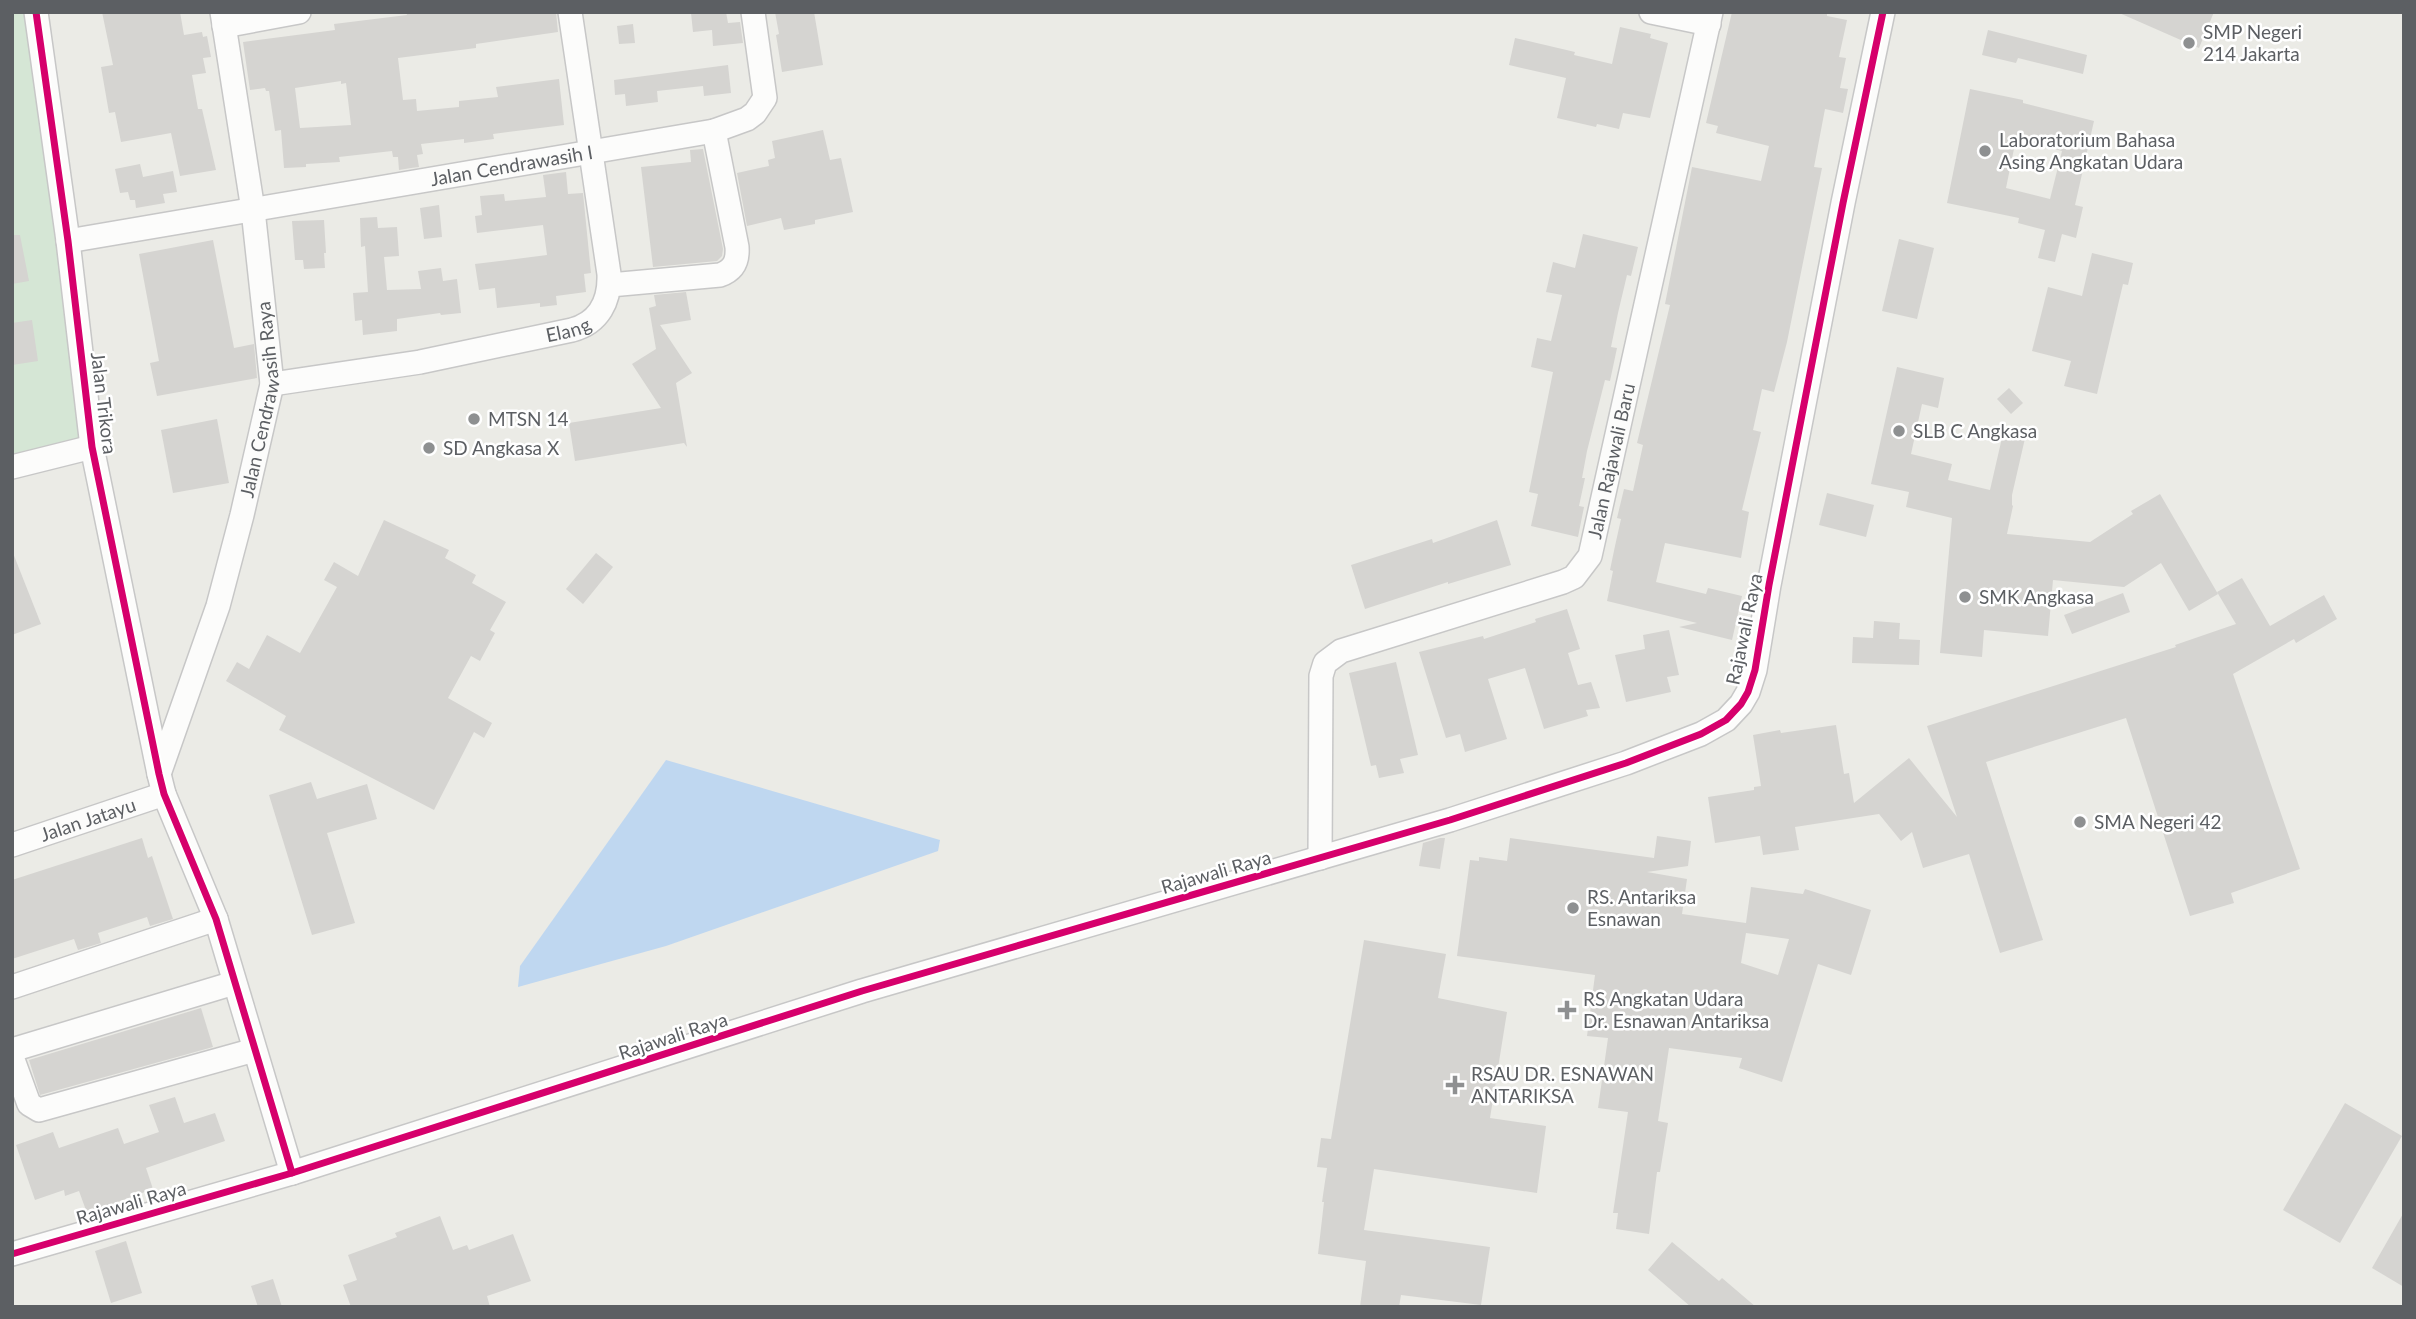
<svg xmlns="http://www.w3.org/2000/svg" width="2416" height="1319" font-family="Lato,sans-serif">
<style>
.green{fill:#d5e6d5}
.water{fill:#bfd7f0}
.building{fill:#d5d4d1;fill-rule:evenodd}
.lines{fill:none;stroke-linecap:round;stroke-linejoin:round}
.minor-casing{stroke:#c7c7c7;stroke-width:26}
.minor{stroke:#fcfcfb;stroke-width:23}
.cycleway-casing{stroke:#fff;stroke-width:11}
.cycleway{stroke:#d6006c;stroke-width:7}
.poi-dot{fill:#8e9091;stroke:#fff;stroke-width:2.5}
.labels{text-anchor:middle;stroke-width:5;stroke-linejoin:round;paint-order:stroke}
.poi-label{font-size:19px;fill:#5c5f63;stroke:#fff;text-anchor:start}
.street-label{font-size:19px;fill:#5c5f63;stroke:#fff}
</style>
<rect width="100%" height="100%" fill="#ebebe6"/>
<polygon class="green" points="12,12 36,12 92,447 12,470"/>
<polygon class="water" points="666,760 940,840 938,851 666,946 518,987 520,966"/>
<g class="building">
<polygon points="102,12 180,12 184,35 202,32 203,37 207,36 211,57 203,58 206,73 192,75 198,109 202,109 216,170 180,176 171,133 121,142 115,112 109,113 101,67 113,65"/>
<path d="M406,12H556L558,32L476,44V48L398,58L403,100L416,99L417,111L459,107V101L498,97L496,87L559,79L564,125L493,134L494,139L464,143V139L421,144L423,154L417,155L419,167L411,168L399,170L398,157H393L392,151L339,157L340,162L306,164V167L284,168L281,130L275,131L269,91H266L265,88L250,90L243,42L335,30L334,24L407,15ZM341,81V84L346,83L351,125L300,128L295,88Z"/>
<polygon points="702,12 726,12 728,23 740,22 743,43 713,46 712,30 693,32 691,13"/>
<polygon points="775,12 814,12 823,65 782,72 776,35 779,34"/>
<polygon points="1732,12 1827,12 1827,16 1847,20 1839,57 1846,58 1840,88 1848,89 1843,113 1825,109 1814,167 1822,168 1787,342 1774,392 1762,389 1753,430 1761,432 1742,510 1749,512 1741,558 1665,543 1656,582 1706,594 1708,588 1742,596 1732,640 1679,627 1697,623 1607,601 1613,571 1610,570 1615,546 1621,519 1617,518 1624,489 1633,491 1643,445 1637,443 1670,305 1665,304 1692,167 1761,181 1769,146 1716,133 1718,126 1706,123"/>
<polygon points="2117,12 2214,12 2199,48"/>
<polygon points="633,24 635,43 619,44 617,26"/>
<polygon points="1620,27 1651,34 1650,38 1668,43 1650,118 1623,113 1619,129 1597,124 1596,127 1557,118 1566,78 1509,65 1515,38 1575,52 1574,55 1612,64"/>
<polygon points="1988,30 2087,55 2083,74 2018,58 2016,63 1982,55"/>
<polygon points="728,65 731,93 704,96 703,86 657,91 658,102 626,106 625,94 615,95 614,80"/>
<path d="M1970,89L2023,100V103L2094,121L2075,205L2083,207L2076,238L2062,234L2055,262L2038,258L2045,230L2018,223L2019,218L1947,203ZM2016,139L2062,151L2050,199L2006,188Z"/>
<polygon points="823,130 830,160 841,158 853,212 815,220 815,224 784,230 781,218 747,226 737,173 769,166 768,160 775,158 772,141"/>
<polygon points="703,149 723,249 722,256 717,261 653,267 641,167 691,162 690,150"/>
<polygon points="140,164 143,177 173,171 177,192 163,194 165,203 136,208 135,200 130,200 128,192 120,193 115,169"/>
<polygon points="566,172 568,194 583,193 591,273 584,274 586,292 556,296 557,305 540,307 540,303 497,308 495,288 479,290 475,264 547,255 543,225 477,233 475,216 482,215 480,196 504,194 505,201 546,197 543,175"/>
<polygon points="439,205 442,237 424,239 420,208"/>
<polygon points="377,217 378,228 397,227 399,256 384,257 387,290 421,289 418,271 441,268 443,281 457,279 461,313 441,315 440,313 397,319 397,331 363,335 362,320 355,321 353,293 368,292 365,246 361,247 360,218"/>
<polygon points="324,220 326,253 324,253 325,268 304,269 303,260 295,260 292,221"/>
<polygon points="1583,234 1638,247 1631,276 1627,275 1618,313 1611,347 1617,348 1610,381 1605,380 1587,451 1582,478 1585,478 1579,506 1584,507 1578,537 1531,526 1538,494 1529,492 1553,372 1531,367 1537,338 1551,341 1562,295 1546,292 1553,262 1575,268"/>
<polygon points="12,235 20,235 29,281 12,284"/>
<polygon points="1899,239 1934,248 1917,319 1882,311"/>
<polygon points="213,240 234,348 254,344 257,378 157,396 150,363 159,361 139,254"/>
<polygon points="2092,253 2133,263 2128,285 2123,284 2097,394 2064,386 2071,361 2032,351 2048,287 2082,296"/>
<polygon points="686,292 691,320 660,325 692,373 676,383 687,447 684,443 575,461 569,423 661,408 632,364 656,349 649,308 656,306 654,295"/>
<polygon points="32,320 38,361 12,365 12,323"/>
<polygon points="1897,367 1944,378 1938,408 1922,404 1911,454 1952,464 1948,480 1990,490 2004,429 2026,434 2012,495 2012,505 2013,506 2007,534 2090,542 2133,514 2131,511 2160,494 2218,594 2189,611 2161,563 2124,587 2053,580 2048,636 1984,630 1982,657 1940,653 1952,518 1906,507 1909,492 1871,484"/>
<polygon points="2009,388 2023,403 2011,414 1997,399"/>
<polygon points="217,419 229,483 173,493 161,430"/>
<polygon points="1827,493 1874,505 1866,537 1819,525"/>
<polygon points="384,520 449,550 445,558 476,575 472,583 506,602 490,630 495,633 480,661 471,656 448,698 492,723 484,738 474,732 434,810 279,730 286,716 226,681 237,662 249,669 267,635 300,653 337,587 324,580 334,562 358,576"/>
<polygon points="1497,520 1511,565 1448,584 1448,582 1365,609 1351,565 1432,539 1433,543"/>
<polygon points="13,553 41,624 12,635 12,554"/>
<polygon points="596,553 613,567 583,604 566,589"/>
<polygon points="2242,578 2270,626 2324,595 2337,619 2296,643 2294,639 2233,674 2300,869 2231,893 2234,903 2190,916 2126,718 1986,762 2043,940 2000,953 1969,854 1923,868 1912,832 1901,841 1879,814 1795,827 1799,850 1763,855 1760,836 1715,843 1708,797 1754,790 1754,787 1761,786 1753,735 1780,730 1781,733 1836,725 1844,774 1849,773 1854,803 1909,758 1957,817 1927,726 2176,647 2175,645 2236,624 2217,592"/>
<polygon points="2123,593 2130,612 2072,634 2064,615"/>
<polygon points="1567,609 1580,649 1568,653 1578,685 1591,682 1600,708 1586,710 1588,716 1544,729 1525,668 1488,679 1507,739 1465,752 1460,734 1446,738 1419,652 1483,636 1484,639 1536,622 1535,619"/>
<polygon points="1874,621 1900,623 1899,639 1920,640 1919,665 1852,663 1853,637 1873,638"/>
<polygon points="1669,630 1679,675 1667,677 1671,692 1626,702 1615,655 1645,649 1643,635"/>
<polygon points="1396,662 1418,755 1400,759 1404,773 1379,778 1376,765 1371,766 1349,673"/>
<polygon points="311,782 317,799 367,784 377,819 327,833 355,923 312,935 269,795"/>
<path d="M1657,836L1691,841L1688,866L1647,872L1687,879L1682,914L1746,923L1751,887L1803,894L1805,889L1871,910L1851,975L1818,964L1782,1082L1739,1068L1742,1058L1669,1048L1658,1121L1668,1123L1660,1172H1657L1649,1234L1616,1229L1618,1213H1613L1628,1112L1598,1108L1608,1038L1587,1036L1595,975L1457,956L1470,860L1479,861V857L1507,861L1510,838L1654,858ZM1746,933L1789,939L1778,975L1741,963Z"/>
<polygon points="142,838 148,858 152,856 173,919 150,926 147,917 98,933 101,943 78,950 74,939 12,959 12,880"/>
<polygon points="1440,838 1445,838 1440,869 1419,866 1423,843"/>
<polygon points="1364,940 1446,954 1438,998 1507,1012 1490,1118 1546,1126 1537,1193 1374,1169 1364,1230 1490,1247 1481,1305 1401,1295 1399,1307 1360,1307 1366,1261 1318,1254 1324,1202 1322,1202 1327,1168 1317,1167 1321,1138 1331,1139"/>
<polygon points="201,1008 213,1047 40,1095 29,1060"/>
<polygon points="175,1097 184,1123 215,1113 225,1141 146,1168 153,1189 87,1213 79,1191 65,1196 64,1190 35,1200 16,1145 53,1132 59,1148 118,1128 124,1144 159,1132 149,1105"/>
<polygon points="2345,1103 2402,1136 2340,1243 2283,1210"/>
<polygon points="2404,1212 2404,1287 2372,1268"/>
<polygon points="440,1216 453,1250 467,1245 469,1250 513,1234 531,1281 487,1296 490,1307 351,1307 343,1285 357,1280 348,1255 397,1237 395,1233"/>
<polygon points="126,1241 142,1293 111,1303 95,1251"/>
<polygon points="1672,1242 1719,1281 1722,1278 1756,1307 1691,1307 1648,1270"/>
<polygon points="273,1279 282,1307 258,1307 251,1286"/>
</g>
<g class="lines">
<g class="minor-casing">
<g id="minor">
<polyline points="36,12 68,241 92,447 159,774 164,794 216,919 292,1173"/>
<polyline points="1651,12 1709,24"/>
<polyline points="224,26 299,12"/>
<path id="s1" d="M68,241L714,131L747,119L755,113L765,98L753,12"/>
<path d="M610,285L720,275C734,270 738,261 737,247L714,131"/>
<path id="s2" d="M272,384L420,362L572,330C599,323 610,301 609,274L570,12"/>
<polyline points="12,467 92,447"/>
<path id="s3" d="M159,774L218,606L242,515L272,384L253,210L222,12"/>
<path id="s4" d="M12,845L164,794"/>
<path id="s5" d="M1320,858L1321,676L1325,663L1341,651L1563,582L1574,577L1590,556L1711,12"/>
<polyline points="12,987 216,919"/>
<polyline points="12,1050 234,983"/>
<polyline points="12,1057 29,1104 39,1110 254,1050"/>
<polyline points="12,1254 292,1173 862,991 1450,820 1626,763 1701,734 1726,720 1741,704 1748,692 1755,670 1769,585 1843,203 1883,12"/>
</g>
</g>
<use href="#minor" class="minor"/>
<g class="cycleway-casing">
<g id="cycleway">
<polyline points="36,12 68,241 92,447 159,774 164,794 216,919 292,1173"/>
<polyline points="12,1254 292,1173 862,991 1450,820 1626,763 1701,734 1726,720 1741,704 1748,692 1755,670 1769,585 1843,203 1883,12"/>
</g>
</g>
<use href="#cycleway" class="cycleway"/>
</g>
<g class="poi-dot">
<circle cx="2189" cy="43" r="7"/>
<circle cx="1985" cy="151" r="7"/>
<circle cx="474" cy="419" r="7"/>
<circle cx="1899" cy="431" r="7"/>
<circle cx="429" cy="448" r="7"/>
<circle cx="1965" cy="597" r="7"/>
<circle cx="2080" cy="822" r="7"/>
<circle cx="1573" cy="908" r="7"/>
<path d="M1563.5 999.5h7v7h7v7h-7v7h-7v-7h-7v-7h7z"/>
<path d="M1451.5 1074.5h7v7h7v7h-7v7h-7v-7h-7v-7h7z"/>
</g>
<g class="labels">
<g class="poi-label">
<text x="2203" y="39">SMP Negeri<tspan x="2203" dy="22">214 Jakarta</tspan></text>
<text x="1999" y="147">Laboratorium Bahasa<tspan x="1999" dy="22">Asing Angkatan Udara</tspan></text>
<text x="488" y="426">MTSN 14</text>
<text x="1913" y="438">SLB C Angkasa</text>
<text x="443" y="455">SD Angkasa X</text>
<text x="1979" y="604">SMK Angkasa</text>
<text x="2094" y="829">SMA Negeri 42</text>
<text x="1587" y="904">RS. Antariksa<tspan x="1587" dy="22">Esnawan</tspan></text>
<text x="1583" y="1006">RS Angkatan Udara<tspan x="1583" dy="22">Dr. Esnawan Antariksa</tspan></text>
<text x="1471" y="1081">RSAU DR. ESNAWAN<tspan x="1471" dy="22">ANTARIKSA</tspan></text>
</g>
<g class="street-label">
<text dy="7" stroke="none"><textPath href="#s1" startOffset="450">Jalan Cendrawasih I</textPath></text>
<text dy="7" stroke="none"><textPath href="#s2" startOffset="301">Elang</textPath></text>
<text dy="7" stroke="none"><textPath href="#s3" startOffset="390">Jalan Cendrawasih Raya</textPath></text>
<text transform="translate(104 403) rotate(83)" y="7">Jalan Trikora</text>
<text dy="7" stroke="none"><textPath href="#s5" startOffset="584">Jalan Rajawali Baru</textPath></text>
<text transform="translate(1744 629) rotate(-78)" y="7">Rajawali Raya</text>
<text dy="7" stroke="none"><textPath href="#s4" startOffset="80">Jalan Jatayu</textPath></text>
<text transform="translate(1216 872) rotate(-16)" y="7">Rajawali Raya</text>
<text transform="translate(673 1036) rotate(-18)" y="7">Rajawali Raya</text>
<text transform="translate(131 1203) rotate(-16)" y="7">Rajawali Raya</text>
</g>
</g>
<rect width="2416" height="1319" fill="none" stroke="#5c5f63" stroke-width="28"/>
</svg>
